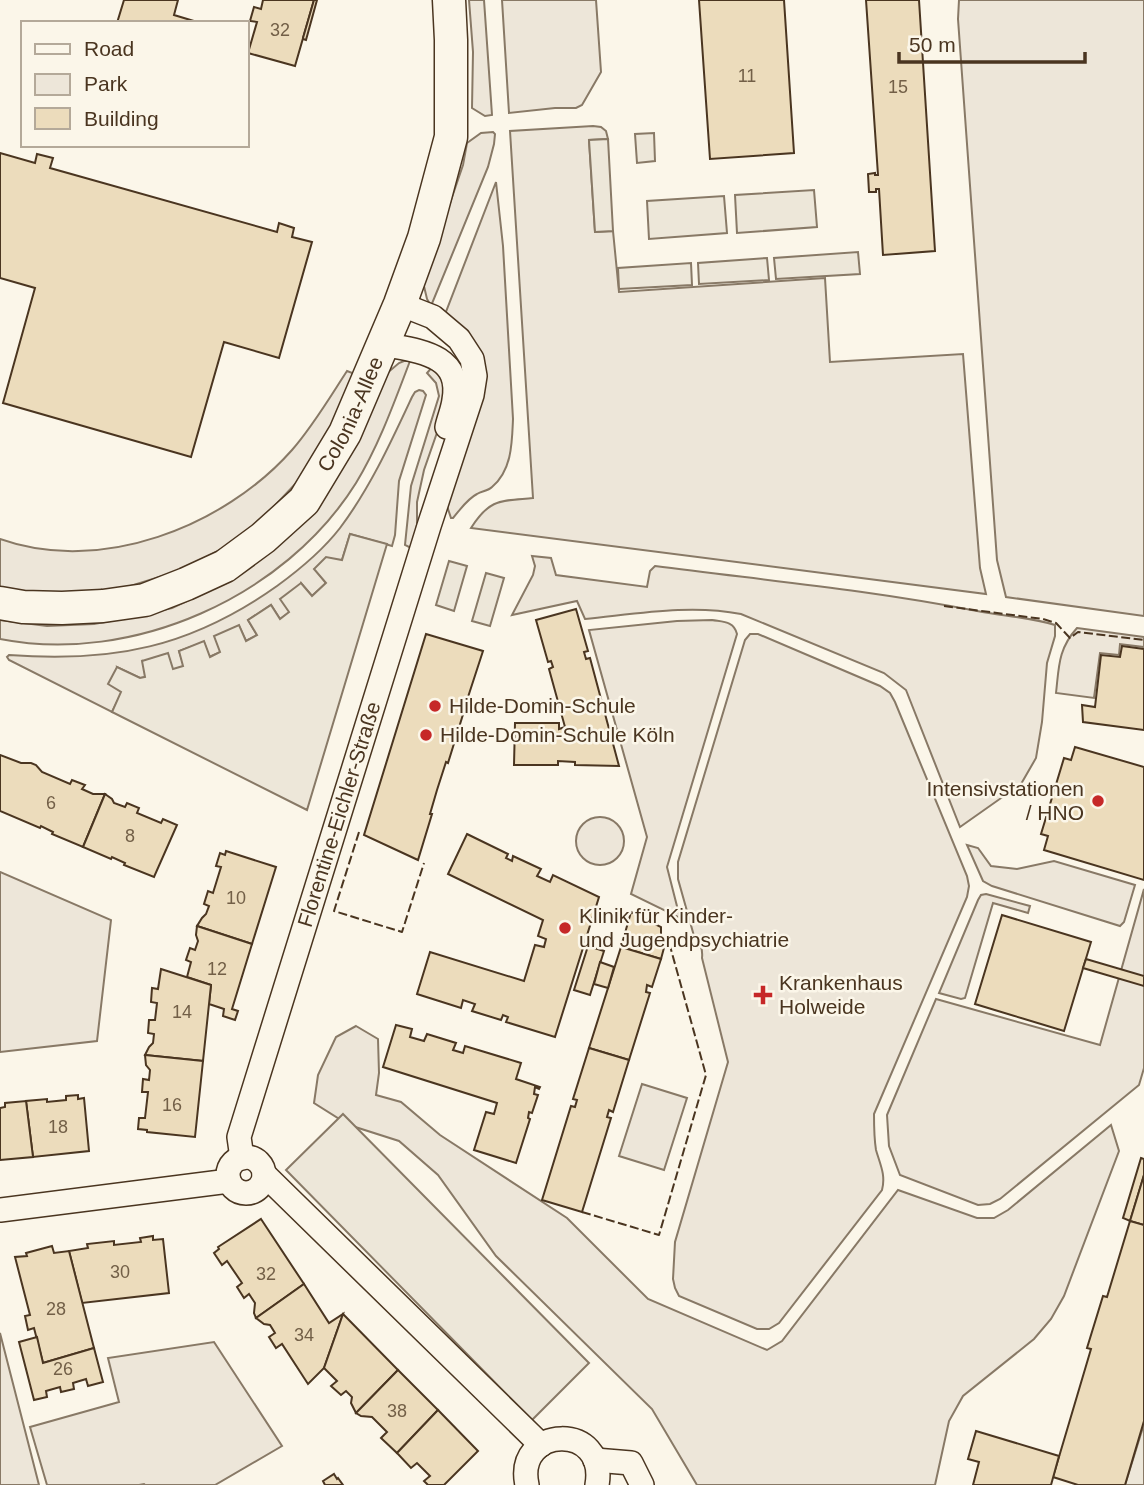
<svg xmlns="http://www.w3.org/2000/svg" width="1144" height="1485" font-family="Arial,sans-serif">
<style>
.green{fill:#ede6d9;stroke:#887966;stroke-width:2}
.parking{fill:#ede7d9;stroke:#887966;stroke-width:2}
.building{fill:#ecdcbc;stroke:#4a3520;stroke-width:2}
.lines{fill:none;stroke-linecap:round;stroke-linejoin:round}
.street-casing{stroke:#4a3520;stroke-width:26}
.secondary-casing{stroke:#4a3520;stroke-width:35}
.street{stroke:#fbf6e9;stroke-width:23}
.secondary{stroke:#fbf6e9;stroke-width:32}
.fence{stroke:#4a3520;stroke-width:2;stroke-dasharray:9 3.5;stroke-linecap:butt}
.poi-dot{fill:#c62828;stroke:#fbf6e9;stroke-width:2.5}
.labels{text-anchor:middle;stroke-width:5;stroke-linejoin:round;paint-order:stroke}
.number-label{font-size:18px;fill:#725f47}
.street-label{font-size:21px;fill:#4a3520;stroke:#fbf6e9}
.poi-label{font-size:21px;fill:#4a3520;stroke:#fbf6e9;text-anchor:start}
</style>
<rect width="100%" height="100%" fill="#fbf6e9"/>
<g class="green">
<polygon points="469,0 484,0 492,115 485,116 472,108 473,52"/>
<polygon points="502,0 596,0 601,72 582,105 576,108 555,108 509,113"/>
<polygon points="959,0 1144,0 1144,616 1006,597 997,560 958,19"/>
<path d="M593,126L601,127L606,131L608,139L589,140L595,232L613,231L619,292L825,278L830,362L963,354L980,568L986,594L471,528C490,498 501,501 533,498L510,131Z"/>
<polygon points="493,132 495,134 494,144 488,167 431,306 427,299 423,282 463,165 467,143 481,133"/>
<path d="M496,182L503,246L513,419C512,443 512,470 492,487C488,491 482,491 477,494C467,499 460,510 453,518H451L447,506L480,401L444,317Z"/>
<path d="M404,361H410C394,403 379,445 356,483C285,597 132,665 0,639V620L47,626L94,624L132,617L172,608L224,584L299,524L331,487L356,445L386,374L399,363Z"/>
<polygon points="433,366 438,369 447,395 440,424 424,470 417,502 417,525 413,549 405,545 411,486 439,396 436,383 427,373"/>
<path d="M347,371L355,374L325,441L299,480L264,517L229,545L185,569L124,588L84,595L0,590V539C100,575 224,527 292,450C313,426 330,397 347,371Z"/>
<path d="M419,390L423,391L426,395L399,481L395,535L392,546L350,534L342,560L315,569L326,583L312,596L301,583L290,612L280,619L271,605L248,620L257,635L246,641L239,626L221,652L209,657L204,642L179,651L184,666L173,670L143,661L146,677L140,678L117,667L122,692L112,712L9,660L7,657L9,655C113,663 191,647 277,586C299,570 323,550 340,528C370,488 391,442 412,397L415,392Z"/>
<path d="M532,556L551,558L556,575L647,587L650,571L655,566C762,580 871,590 977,611C1003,616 1030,617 1055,625V636L1047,663L1042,722L1036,758L1021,784L960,827L906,690L884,673L741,614C690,604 636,614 585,619L577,601L512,615L533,575L535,566Z"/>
<path d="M712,620C723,622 734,621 737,634L667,867L680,918L631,894L647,837L589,630L677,621Z"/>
<path d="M1077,628L1144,637V647L1120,644L1119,655L1100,653L1094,698L1056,693C1059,667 1058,649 1077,628Z"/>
<path d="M750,634H758L880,686L890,693L895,702L967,876L969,886L967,897L874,1114C874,1126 874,1138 876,1150C880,1164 886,1175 882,1190L779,1323L769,1329H757L679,1296L675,1288L673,1279L675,1242L728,1062L702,958C703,948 700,943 694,936L678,879V862L745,640Z"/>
<circle cx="600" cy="841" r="24"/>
<polygon points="967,845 978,848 991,866 1017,869 1054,861 1135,885 1124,922 1120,926 992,886 983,881"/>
<polygon points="0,872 111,920 97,1041 0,1052"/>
<polygon points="1144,889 1144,1068 1139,1085 1000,1199 990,1204 978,1205 900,1175 889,1146 887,1115 936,999 1100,1045"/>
<polygon points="986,894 1030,906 1028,913 993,903 965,998 961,999 939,993 978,900 981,895"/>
<polygon points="356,1026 378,1039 379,1073 376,1095 401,1102 440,1135 567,1218 648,1299 767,1350 782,1341 898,1190 977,1218 994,1218 1008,1210 1111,1125 1119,1151 1064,1296 1051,1319 1034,1339 963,1396 949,1421 935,1485 697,1485 652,1409 496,1256 438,1175 399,1141 349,1125 314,1103 318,1075 336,1037"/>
<polygon points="642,1084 687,1098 664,1170 619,1156"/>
<polygon points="0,1333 39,1485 0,1485"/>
<polygon points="214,1342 282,1446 215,1485 145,1485 144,1484 139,1485 47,1485 30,1427 119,1402 108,1358"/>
</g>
<g class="parking">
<polygon points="654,133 655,161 637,163 635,134"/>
<polygon points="608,139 613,231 595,232 589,140"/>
<polygon points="814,190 817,227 737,233 735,195"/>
<polygon points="724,196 727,233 649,239 647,201"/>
<polygon points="858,252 860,274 776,279 774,258"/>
<polygon points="767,258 769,280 699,284 698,263"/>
<polygon points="691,263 692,285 619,289 618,268"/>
<polygon points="350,534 387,544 307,810 112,712 121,692 108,684 117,667 140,678 145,677 142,661 168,653 173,669 183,666 179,651 204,641 210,657 220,652 214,636 239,625 246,641 257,635 248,620 271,605 280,619 289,612 280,599 301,583 312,596 326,583 314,569 326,557 342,560"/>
<polygon points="449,561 467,566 454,611 436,605"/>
<polygon points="486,573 504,578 490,626 472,621"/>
<polygon points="343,1114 589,1363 532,1420 286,1170"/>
<polygon points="1144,1424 1144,1485 1125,1485"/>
</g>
<g class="building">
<polygon points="124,0 178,0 174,15 194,21 194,23 117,23"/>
<polygon points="263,0 314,0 295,66 248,53 257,22 250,21 254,7 261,9"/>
<polygon points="314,0 317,0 306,40 303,39 303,38"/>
<polygon points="699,0 784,0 794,153 710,159"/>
<polygon points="866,0 919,0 935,251 883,255 879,189 876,189 876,192 869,192 868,174 875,173 875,175 878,175"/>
<polygon points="0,153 35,163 37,154 53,158 50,168 277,232 279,223 294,228 292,237 312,242 279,358 224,342 191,457 3,403 35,288 0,278"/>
<polygon points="576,609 588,651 584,652 586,659 590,658 619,766 575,765 575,762 558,761 558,765 514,765 515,723 559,723 559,729 565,727 549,669 553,667 551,661 548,662 536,620"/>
<polygon points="426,634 483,651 468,697 467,697 463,708 465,708 448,763 446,762 437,790 430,814 432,814 418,860 364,835"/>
<polygon points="1122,646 1144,649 1144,730 1083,722 1082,705 1095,707 1101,655 1120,657"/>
<polygon points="1075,747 1144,767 1144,880 1044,850 1048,836 1041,834 1064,758 1071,760"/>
<polygon points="0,755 21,763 31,763 36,765 42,772 70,784 72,780 85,785 82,789 93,794 105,794 83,847 52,834 53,832 41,826 40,828 0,811"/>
<polygon points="105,794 112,799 114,803 125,807 127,803 139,808 137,813 161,823 163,819 177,825 154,877 124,865 125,863 112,857 111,859 83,847"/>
<polygon points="467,834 508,854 506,858 512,861 513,856 541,869 537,876 550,882 553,875 599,897 555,1037 506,1022 508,1017 503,1015 501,1020 472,1011 475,1004 463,1000 461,1008 417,994 430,952 524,981 535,945 544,947 546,939 538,936 543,920 448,874"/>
<polygon points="226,851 276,867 252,944 197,926 202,918 206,914 209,906 204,904 208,891 213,893 221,867 216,866 220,853 225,855"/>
<polygon points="631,912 661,927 661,943 665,944 661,959 621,947"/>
<polygon points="1002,915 1091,942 1064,1031 975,1004"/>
<polygon points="197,926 252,944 232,1009 238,1011 235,1020 223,1016 224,1009 209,1004 211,985 187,977 191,962 186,960 190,948 195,950 198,941 196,935"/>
<polygon points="588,946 604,951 590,995 574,990"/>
<polygon points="621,947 661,959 652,987 647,985 646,992 650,993 629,1060 589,1048"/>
<polygon points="1086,959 1144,976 1144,986 1083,968"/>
<polygon points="600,962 614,967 608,988 594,984"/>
<polygon points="161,969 211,985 203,1061 145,1055 149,1047 153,1043 154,1034 148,1033 149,1020 155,1020 157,1003 151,1002 152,988 158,989"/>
<polygon points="396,1025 412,1029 410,1037 424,1041 427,1034 456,1043 453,1050 463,1053 465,1046 521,1063 516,1079 540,1087 539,1089 535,1087 534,1094 538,1095 532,1113 529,1112 528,1118 530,1119 516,1163 474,1150 486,1112 494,1114 497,1103 383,1067"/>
<polygon points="589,1048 629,1060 613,1112 609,1110 607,1117 611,1118 582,1212 542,1200 571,1106 575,1107 577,1100 573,1099"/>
<polygon points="145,1055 203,1061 195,1137 147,1132 147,1130 138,1129 139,1118 145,1118 148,1092 142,1092 143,1079 149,1080 150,1070 146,1065"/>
<polygon points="78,1095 78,1099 84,1098 89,1151 33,1157 26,1101 47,1099 47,1102 66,1100 66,1096"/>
<polygon points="26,1101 33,1157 0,1160 0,1108 5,1107 5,1103"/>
<polygon points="1141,1158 1144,1159 1144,1175 1130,1221 1123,1218"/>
<polygon points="1144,1175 1144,1225 1130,1221"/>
<polygon points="261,1219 304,1284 256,1318 254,1313 255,1303 249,1294 244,1298 237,1287 242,1283 227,1261 222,1265 214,1253 219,1249 218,1247"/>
<polygon points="1130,1221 1144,1225 1144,1421 1125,1485 1078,1485 1053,1477 1091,1349 1087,1348 1103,1296 1107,1297"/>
<polygon points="153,1236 153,1240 163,1239 169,1293 82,1303 69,1251 88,1248 87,1244 114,1241 114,1245 141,1242 140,1238"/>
<polygon points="52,1246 54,1253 69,1251 94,1348 43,1363 34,1328 28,1330 25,1316 30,1315 15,1257 27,1256 26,1253"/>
<polygon points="304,1284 329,1323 343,1314 324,1368 308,1384 282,1344 276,1348 269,1337 275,1333 270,1325 264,1324 256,1318"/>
<polygon points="343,1314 398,1370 356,1413 351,1403 352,1397 346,1391 341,1395 331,1386 337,1381 324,1368"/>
<polygon points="37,1337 43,1363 94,1348 103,1382 88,1386 86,1379 73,1383 74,1389 61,1392 60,1387 46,1391 47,1397 34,1400 19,1342"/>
<polygon points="398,1370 438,1410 397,1453 381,1438 387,1432 372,1417 361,1416 356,1413"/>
<polygon points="438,1410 478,1451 444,1485 428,1485 424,1481 430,1476 417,1463 411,1468 397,1453"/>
<polygon points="976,1431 1059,1456 1051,1485 973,1485 979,1462 968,1459"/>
<polygon points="334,1474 337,1479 338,1478 343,1485 325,1485 323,1481"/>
</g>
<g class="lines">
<g class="street-casing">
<g id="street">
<path d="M383,344C416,351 462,353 454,400C453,409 449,418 447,427"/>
<circle cx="246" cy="1175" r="18"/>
<path id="s1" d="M242,1158L239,1137L429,526L472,395L475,376L472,359L459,339L433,317L400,304"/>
<polyline points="264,1174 541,1445"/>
<polyline points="0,1210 229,1181"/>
<polyline points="595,1460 631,1463 642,1485"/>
<path d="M527,1485C514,1425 608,1422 597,1485"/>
</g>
</g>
<g class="secondary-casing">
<g id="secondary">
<path id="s2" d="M0,603L23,607L62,608L103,606L145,600L186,584L225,566L263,538L304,501L345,433L400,304L424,238L451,137V40L449,0"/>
</g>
</g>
<use href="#street" class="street"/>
<use href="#secondary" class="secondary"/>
<g class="fence">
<polyline points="944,606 1043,619 1056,623 1070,638 1078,632 1144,640"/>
<polyline points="359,832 334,911 402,932 424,863"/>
<polyline points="582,1212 659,1235 706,1075 670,946 665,944"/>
</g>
</g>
<g class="poi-dot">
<circle cx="435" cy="706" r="7"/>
<circle cx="426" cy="735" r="7"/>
<circle cx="1098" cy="801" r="7"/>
<circle cx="565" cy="928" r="7"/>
<path d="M759.5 984.5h7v7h7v7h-7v7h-7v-7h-7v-7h7z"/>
</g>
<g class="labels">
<g class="number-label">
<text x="280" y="36">32</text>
<text x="747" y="82">11</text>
<text x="898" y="93">15</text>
<text x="51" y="809">6</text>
<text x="130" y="842">8</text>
<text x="236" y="904">10</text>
<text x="217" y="975">12</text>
<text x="182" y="1018">14</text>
<text x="172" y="1111">16</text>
<text x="58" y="1133">18</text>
<text x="120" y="1278">30</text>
<text x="266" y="1280">32</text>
<text x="56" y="1315">28</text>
<text x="304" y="1341">34</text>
<text x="63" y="1375">26</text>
<text x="397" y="1417">38</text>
</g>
<g class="street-label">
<text dy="7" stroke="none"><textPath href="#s2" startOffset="434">Colonia-Allee</textPath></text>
<text dy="7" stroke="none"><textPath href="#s1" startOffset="359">Florentine-Eichler-Straße</textPath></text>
</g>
<g class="poi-label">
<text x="449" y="713">Hilde-Domin-Schule</text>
<text x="440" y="742">Hilde-Domin-Schule Köln</text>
<text x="1084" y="796" text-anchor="end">Intensivstationen<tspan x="1084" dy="24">/ HNO</tspan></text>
<text x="579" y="923">Klinik für Kinder-<tspan x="579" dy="24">und Jugendpsychiatrie</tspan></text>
<text x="779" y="990">Krankenhaus<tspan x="779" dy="24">Holweide</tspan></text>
</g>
</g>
<rect x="21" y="21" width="228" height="126" fill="#fbf6e9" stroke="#b4a999" stroke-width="2"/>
<rect x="35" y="44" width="35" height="10" fill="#fbf6e9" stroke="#b4a999" stroke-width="2"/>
<text x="84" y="56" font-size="21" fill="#4a3520">Road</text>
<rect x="35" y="74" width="35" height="21" fill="#ede6d9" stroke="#b4a999" stroke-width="2"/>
<text x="84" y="91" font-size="21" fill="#4a3520">Park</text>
<rect x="35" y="108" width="35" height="21" fill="#ecdcbc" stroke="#b4a999" stroke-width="2"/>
<text x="84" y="126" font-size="21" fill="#4a3520">Building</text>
<path d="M899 52v10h186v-10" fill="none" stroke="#4a3520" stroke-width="3.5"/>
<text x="909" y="52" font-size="21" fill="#4a3520" stroke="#fbf6e9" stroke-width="5" paint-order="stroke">50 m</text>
</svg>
